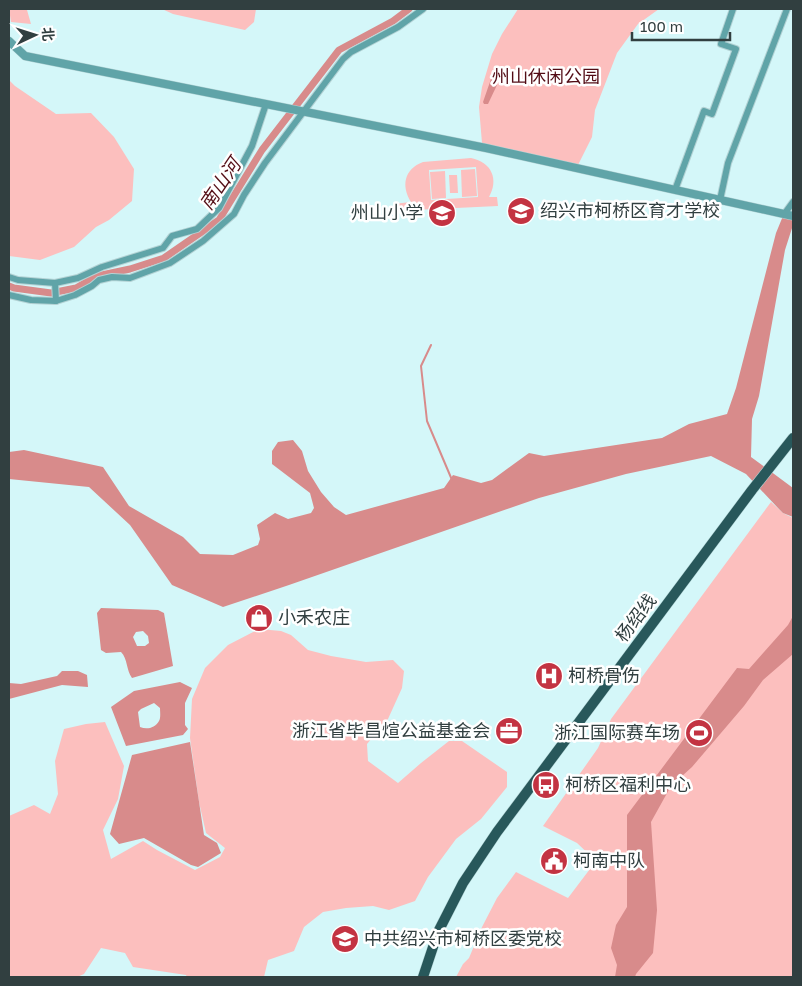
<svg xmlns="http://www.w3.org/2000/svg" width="802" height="986" font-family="'Golos Text','Noto Sans SC',sans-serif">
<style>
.green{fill:#fcbfbe;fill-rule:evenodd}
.water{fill:#d88b8b;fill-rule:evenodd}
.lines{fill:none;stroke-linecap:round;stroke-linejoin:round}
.stream{stroke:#d88b8b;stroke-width:2}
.canal{stroke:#d88b8b;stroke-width:7}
.minor-casing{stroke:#b3d2d4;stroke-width:8}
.tertiary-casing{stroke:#b3d2d4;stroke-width:9}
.primary-casing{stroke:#b3d2d4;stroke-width:11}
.minor{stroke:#60a4a8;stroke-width:6}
.tertiary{stroke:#60a4a8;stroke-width:8}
.primary{stroke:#28585b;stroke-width:10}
.labels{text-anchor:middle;stroke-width:5;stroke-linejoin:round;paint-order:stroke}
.park-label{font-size:18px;fill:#520c15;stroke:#fff}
.poi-label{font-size:18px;fill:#313f40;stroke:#fff;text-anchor:start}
.street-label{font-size:18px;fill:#313f40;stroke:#fff}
.water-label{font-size:19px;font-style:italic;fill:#530e16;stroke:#fff}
</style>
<rect width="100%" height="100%" fill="#d4f7f9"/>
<g class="green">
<polygon points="9,9 28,9 27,10 31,24 11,22"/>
<polygon points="162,9 256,9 254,22 245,30 173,14"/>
<polygon points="518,9 659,9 638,24 617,53 595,110 592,137 578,165 482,143 479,107 482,87 492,54 502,34"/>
<polygon points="9,80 15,86 56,114 91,113 114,137 134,169 132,201 109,220 96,227 74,247 40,260 9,256"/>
<path d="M471,158C492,162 499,180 489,197H497L498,206L393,211V204L411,202C401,186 404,169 423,162ZM476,167L478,197L431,200L429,170Z"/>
<polygon points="475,169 477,196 462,197 461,170"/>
<polygon points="445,171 446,198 432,199 430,172"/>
<polygon points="449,175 457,175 458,193 450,193"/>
<polygon points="771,502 783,513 793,518 793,977 456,977 463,964 469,958 482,927 497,898 516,872 568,898 596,861 577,843 543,826 598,748 611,719"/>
<polygon points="259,629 281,631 291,635 308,650 331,656 366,662 393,660 404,671 402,688 388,719 367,744 368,761 398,783 421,763 449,741 462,741 507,772 507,787 481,819 456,839 428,877 415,901 389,910 373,906 346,908 323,912 304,927 294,951 268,960 264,977 187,977 186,975 133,967 125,953 101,948 84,974 77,977 9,977 9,816 34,805 50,814 58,794 55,761 64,729 86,724 105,722 124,766 118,799 103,830 111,859 143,841 157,850 195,870 220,857 225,848 206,833 199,802 190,738 192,699 205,668 228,645"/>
</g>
<g class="water">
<polygon points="491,79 495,79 497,85 488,104 484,104 483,102"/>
<polygon points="783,216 793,220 793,225 785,250 759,396 752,419 751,457 793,488 793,517 783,513 778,508 746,474 711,456 626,474 539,498 289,585 223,607 172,585 130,525 89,487 9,479 9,452 24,450 103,467 129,506 183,537 200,554 233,555 258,545 260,539 257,525 275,513 288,519 311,513 314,508 310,493 272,464 272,451 278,442 293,440 302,451 308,471 321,492 334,507 346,515 444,488 453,475 481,483 492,480 529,453 544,456 662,438 689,424 727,414 736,388 776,233"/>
<path d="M101,608L158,610L164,613L173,666L132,678C126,670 128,659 121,652L106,653L101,650L97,613ZM143,631L148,636L149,643L145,646H137L133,637L136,632Z"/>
<polygon points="793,616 793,654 763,680 744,706 692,767 671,786 651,822 657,910 653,953 636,974 635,977 615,977 617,965 611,948 616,925 627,907 627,815 737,668 749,669 788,625"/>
<polygon points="62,671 78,671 87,675 88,687 62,685 9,699 9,683 21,684 57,676"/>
<path d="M180,682L192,688L185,703V725L188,729L183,735L126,746L111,707L134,691ZM154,703L160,708C160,712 161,718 159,721C155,728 147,730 140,727L138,712L141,709Z"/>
<polygon points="190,742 204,835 217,843 221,853 198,867 191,865 144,838 119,844 110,834 132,755"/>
</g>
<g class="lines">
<polyline class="stream" points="431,345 421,366 427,421 452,480"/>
<polyline class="canal" points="9,286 14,288 51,293 76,288 97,276 130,269 164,258 219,220 262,150 339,50 393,21 409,9"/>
<g class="minor-casing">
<g id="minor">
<polyline points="675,190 704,111 712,114 736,49 721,44 733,9"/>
<polyline points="720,200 728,163 787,9"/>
<polyline points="785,213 793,202"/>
<polyline points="9,277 18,280 55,283 78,278 102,267 163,248 172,236 197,229 219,208 252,146 266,104"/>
<polyline points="55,283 56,301"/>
<polyline points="9,295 31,300 56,301 75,295 92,286 99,280 112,277 130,278 170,263 203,241 234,214 244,195 265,163 343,59 351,52 398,27 423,9"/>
</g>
</g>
<g class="tertiary-casing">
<polyline id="tertiary" points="9,41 25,56 486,148 793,216"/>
</g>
<g class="primary-casing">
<polyline id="primary" points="423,977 438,932 463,883 497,832 752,490 793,438"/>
</g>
<use href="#minor" class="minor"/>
<use href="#tertiary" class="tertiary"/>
<use href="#primary" class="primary"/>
</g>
<defs>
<g id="school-disc" transform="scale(1.4375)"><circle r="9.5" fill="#c33342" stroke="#fff"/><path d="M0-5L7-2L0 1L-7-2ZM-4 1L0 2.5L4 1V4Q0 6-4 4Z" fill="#fff"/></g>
<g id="shop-disc" transform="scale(1.4375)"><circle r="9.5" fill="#c33342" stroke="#fff"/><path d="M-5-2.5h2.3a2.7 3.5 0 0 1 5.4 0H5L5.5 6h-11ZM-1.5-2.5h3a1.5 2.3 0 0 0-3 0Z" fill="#fff"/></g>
<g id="hospital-disc" transform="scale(1.4375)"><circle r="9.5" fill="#c33342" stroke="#fff"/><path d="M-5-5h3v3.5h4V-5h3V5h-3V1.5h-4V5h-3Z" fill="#fff"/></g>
<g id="office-disc" transform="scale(1.4375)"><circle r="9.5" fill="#c33342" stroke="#fff"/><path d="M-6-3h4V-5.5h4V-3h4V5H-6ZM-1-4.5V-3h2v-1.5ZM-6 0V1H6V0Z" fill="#fff"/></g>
<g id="stadium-disc" transform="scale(1.4375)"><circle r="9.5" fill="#c33342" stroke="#fff"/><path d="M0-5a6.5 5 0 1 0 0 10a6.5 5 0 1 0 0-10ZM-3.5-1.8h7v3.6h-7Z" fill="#fff"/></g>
<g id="bus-disc" transform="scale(1.4375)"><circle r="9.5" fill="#c33342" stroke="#fff"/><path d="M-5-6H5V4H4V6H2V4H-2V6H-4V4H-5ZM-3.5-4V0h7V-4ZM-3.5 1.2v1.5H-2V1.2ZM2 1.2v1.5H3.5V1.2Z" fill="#fff"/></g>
<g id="civic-disc" transform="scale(1.4375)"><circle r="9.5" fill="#c33342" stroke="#fff"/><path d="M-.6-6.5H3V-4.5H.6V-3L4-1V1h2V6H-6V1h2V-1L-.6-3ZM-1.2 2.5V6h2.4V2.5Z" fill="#fff"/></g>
<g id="university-disc" transform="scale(1.4375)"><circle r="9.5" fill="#c33342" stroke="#fff"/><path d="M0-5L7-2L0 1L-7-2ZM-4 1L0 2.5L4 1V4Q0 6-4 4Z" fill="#fff"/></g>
</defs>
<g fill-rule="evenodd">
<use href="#school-disc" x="521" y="211"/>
<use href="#school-disc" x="442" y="213"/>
<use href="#shop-disc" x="259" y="618"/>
<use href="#hospital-disc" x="549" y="676"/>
<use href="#office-disc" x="509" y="731"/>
<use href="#stadium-disc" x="699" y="733"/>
<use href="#bus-disc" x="546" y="785"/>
<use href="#civic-disc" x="554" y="861"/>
<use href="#university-disc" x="345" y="939"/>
</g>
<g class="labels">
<g class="park-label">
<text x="546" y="83">州山休闲公园</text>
</g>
<g class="poi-label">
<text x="540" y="217">绍兴市柯桥区育才学校</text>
<text x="423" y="219" text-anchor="end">州山小学</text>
<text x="278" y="624">小禾农庄</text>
<text x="568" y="682">柯桥骨伤</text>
<text x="490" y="737" text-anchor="end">浙江省毕昌煊公益基金会</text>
<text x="680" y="739" text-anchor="end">浙江国际赛车场</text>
<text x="565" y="791">柯桥区福利中心</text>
<text x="573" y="867">柯南中队</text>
<text x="364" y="945">中共绍兴市柯桥区委党校</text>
</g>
<g class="street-label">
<text transform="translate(636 618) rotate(-53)" y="6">杨绍线</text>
</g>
<g class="water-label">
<text transform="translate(220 184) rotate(-56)" y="7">南山河</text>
</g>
</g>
<rect width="802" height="986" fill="none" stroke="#313f40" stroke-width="20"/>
<g transform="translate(35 35) rotate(86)" stroke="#ffffff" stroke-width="4" paint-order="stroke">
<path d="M0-4L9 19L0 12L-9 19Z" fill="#313f40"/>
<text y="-8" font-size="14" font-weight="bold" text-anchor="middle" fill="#313f40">北</text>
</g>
<path d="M632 32v8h98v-8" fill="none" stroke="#313f40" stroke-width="2.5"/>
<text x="640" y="32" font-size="15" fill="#313f40" stroke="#ffffff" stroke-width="4" paint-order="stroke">100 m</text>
</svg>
